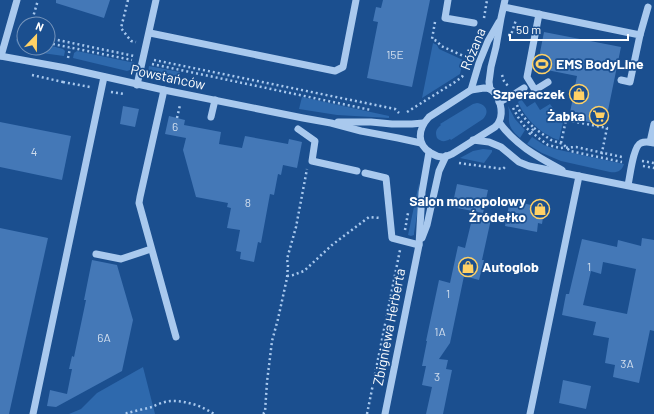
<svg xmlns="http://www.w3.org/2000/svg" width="654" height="414" font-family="Barlow,sans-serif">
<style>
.green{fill:#2e69ad}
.building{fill:#4478b7;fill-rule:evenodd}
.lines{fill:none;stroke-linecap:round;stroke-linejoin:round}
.path{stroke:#a9c9ee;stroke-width:2.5;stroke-dasharray:2 3;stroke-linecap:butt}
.minor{stroke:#a9c9ee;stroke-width:7}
.labels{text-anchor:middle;stroke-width:3.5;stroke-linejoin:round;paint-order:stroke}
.number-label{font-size:12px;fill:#d0dded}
.street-label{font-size:14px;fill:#fff;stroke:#1b4f8f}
.poi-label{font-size:14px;font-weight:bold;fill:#fff;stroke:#1b4f8f;text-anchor:end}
</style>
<rect width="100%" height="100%" fill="#1b4f8f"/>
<g class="green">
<path d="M16,39L24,40V48H48V45L63,49L65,51L64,56L27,51C21,48 17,46 16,39Z"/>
<polygon points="433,43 437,45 439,49 463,60 460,74 422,98"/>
<polygon points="77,51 135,63 133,69 127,71 73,58 74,53"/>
<polygon points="149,66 180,72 178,84 152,78 148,72"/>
<polygon points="302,97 389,116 389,118 337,115 299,109"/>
<path d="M521,99L527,107L535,102L540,110L550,104L563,122L559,140C542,135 525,119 518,102Z"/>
<path d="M477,103C486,104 490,112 483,119L451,140L450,139C445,142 441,142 437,138C435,132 436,129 441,125L440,124L473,104Z"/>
<path d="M508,106L515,119L525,130L520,138C513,132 508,126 509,117C509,113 509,110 508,106Z"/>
<path d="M532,137L544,145L555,149L624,164C622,171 617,173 610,172L561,161L542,153L527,144Z"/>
<polygon points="483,149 492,150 492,152 484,163 460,158 473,151"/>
<polygon points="419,183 417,215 414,233 414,235 411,236 408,235"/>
<polygon points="143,367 155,414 69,414 81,409 97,393"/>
</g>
<g class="building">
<polygon points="56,0 110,0 104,18 56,3"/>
<polygon points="383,0 430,0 412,87 367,78 378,22 373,21 376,7 381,8"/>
<polygon points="544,32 621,47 605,125 569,118 577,76 537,68"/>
<polygon points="123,106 139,109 135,127 120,124"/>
<polygon points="169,116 185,120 184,125 221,132 219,144 242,148 245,136 288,144 289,139 302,142 297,168 283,165 281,175 278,174 274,195 270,194 261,243 258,242 254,262 240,259 241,252 236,251 240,230 227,228 231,208 227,207 228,203 196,197 183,150 186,138 165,134"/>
<polygon points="0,122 71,136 62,180 0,167"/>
<polygon points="457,184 488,190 483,213 452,207"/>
<polygon points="510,200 535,206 545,205 542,224 538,223 537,232 505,226"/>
<polygon points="473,215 491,219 482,260 484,260 479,280 464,276 450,343 439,359 448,360 446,369 452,370 443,414 426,414 432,387 422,385 426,366 422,366 427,341 426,341 439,280 450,283 458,246 465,248"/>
<polygon points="0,228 48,238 9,414 0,414"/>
<path d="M642,238L654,240V331L650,330L639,383L613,377L615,365L605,363L609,338L593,335L596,322L562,315L566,294H569L582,239L617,247L618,240L641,246ZM603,262L636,269L627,314L583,305L591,271L601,274Z"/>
<polygon points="92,260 117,265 133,320 122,371 56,407 47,406 50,390 67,394 72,369 69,369 72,356 74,357 86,300 84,300"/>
<polygon points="563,380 591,386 586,409 559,403"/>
</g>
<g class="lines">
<g class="path">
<polyline points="128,0 121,28 131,41 136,42"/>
<polyline points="484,18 487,0"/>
<polyline points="435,22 432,39 437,41 441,46 468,58"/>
<polyline points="31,24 38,0"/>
<polyline points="508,35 511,35 516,20"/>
<polyline points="18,37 24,37"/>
<polyline points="48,38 134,56"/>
<polyline points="48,43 132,60"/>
<polyline points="68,58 70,48"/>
<polyline points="154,60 395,109 399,113"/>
<polyline points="152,64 371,110"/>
<polyline points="32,75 63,82 64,81"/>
<polyline points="502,75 504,81 508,86"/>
<polyline points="63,82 90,87"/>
<polyline points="111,92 124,94"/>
<path d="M517,105C520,114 527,121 534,128L528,136"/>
<polyline points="513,108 518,117 525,127 540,139 548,145 560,148 576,147 622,157"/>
<polyline points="407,112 455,82 462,77 463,75"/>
<polyline points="177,118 180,105"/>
<polyline points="534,128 551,140 563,144 570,151 622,162"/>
<polyline points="561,143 566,120 607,128 601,157"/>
<polyline points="642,161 654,163"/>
<polyline points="459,163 466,164 503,169 506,166"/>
<polyline points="643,166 654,168"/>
<polyline points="405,230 408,213"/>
<polyline points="287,276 293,275 304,271 332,245 369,217 380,218"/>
<path d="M126,414L127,413C135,411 144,409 152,407C158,404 165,401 173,401C187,401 202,406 214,414"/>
<polyline points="263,414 265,412 267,382 272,341 278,319 287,278 288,265 287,259 296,227 307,169"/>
<polyline points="367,414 400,250"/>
</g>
<g class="minor">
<polyline points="448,0 445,18 474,23"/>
<polyline points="504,7 640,35 630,82 621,80"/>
<polyline points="539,14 527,77 535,90 548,82"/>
<polyline points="150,33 335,71 343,67 356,0"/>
<polyline points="640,35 648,7"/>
<polyline points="0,56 66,68 164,90 303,118 331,123 361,131 398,138 421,143"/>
<polyline points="1,56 17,0"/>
<polyline points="137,85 156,0"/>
<path d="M484,88C486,88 488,88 490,89C500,95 504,112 499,122C499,123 495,127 495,127L452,154C449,155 446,157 443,157C438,157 434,155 431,153C416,144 418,129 429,117L471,90Z"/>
<polyline points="490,89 489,82 491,67 496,47 501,18 505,0"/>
<polyline points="164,90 140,197 139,203 176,337"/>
<polyline points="471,90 479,63 488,41 499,22"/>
<polyline points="499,102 513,95 524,88"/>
<polyline points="211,117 215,100"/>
<polyline points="338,122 371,122 392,124 412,124 423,123"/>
<path d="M499,122C515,145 538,157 562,170"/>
<polyline points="298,129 315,141 312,161 357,171"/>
<polyline points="473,140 489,142 501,147 519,162 529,166 654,191"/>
<polyline points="650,142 654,124"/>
<polyline points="365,173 386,178 392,238 419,245"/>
<path d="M628,185C630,177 633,146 641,143C645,141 650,142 654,143"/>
<polyline points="422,238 427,225 439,171 446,156"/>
<polyline points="96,254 121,259 151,249"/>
<polyline points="33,414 104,77"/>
<polyline points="385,414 419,245 422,192 429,152"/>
<polyline points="530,414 579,176"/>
</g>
</g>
<defs>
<g id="stadium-ring" transform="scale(1)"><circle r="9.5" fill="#1b4f8f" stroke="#ffd166" stroke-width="1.5"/><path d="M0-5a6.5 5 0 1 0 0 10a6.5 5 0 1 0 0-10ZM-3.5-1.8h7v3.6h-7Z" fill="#ffd166"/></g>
<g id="shop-ring" transform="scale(1)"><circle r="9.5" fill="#1b4f8f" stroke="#ffd166" stroke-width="1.5"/><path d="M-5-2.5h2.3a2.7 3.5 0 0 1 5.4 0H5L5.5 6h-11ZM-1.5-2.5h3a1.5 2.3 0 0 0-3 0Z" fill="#ffd166"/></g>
<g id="supermarket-ring" transform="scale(1)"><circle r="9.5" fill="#1b4f8f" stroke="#ffd166" stroke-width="1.5"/><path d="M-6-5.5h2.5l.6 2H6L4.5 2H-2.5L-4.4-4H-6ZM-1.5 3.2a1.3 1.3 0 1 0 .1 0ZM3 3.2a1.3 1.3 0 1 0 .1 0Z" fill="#ffd166"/></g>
</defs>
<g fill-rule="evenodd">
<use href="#stadium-ring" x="542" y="64"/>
<use href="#shop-ring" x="579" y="94"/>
<use href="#supermarket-ring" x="599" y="116"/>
<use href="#shop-ring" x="540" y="209"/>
<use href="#shop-ring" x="468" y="267"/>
</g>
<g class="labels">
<g class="number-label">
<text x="395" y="59">15E</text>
<text x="175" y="131">6</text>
<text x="34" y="156">4</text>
<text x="248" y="207">8</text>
<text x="589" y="271">1</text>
<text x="448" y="298">1</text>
<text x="440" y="336">1A</text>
<text x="104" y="342">6A</text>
<text x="627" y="368">3A</text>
<text x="437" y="381">3</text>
</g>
<g class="street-label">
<text transform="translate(473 49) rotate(-68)" y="5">Różana</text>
<text transform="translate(168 77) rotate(12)" y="5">Powstańców</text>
<text transform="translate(389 327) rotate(-79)" y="5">Zbigniewa Herberta</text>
</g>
<g class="poi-label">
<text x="556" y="69" text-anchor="start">EMS BodyLine</text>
<text x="565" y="99">Szperaczek</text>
<text x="585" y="121">Żabka</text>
<text x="526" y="206">Salon monopolowy<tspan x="526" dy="16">Źródełko</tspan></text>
<text x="482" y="272" text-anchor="start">Autoglob</text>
</g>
</g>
<g transform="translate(36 36) rotate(22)"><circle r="19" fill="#1b4f8f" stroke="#7695bc"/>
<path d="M0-3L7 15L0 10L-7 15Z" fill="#ffd166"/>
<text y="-6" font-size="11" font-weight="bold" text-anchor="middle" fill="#ffffff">N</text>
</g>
<path d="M510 34v6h118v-6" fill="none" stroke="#ffffff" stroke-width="2"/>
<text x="516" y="34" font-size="12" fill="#ffffff" stroke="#1b4f8f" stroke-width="3" paint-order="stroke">50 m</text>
</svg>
